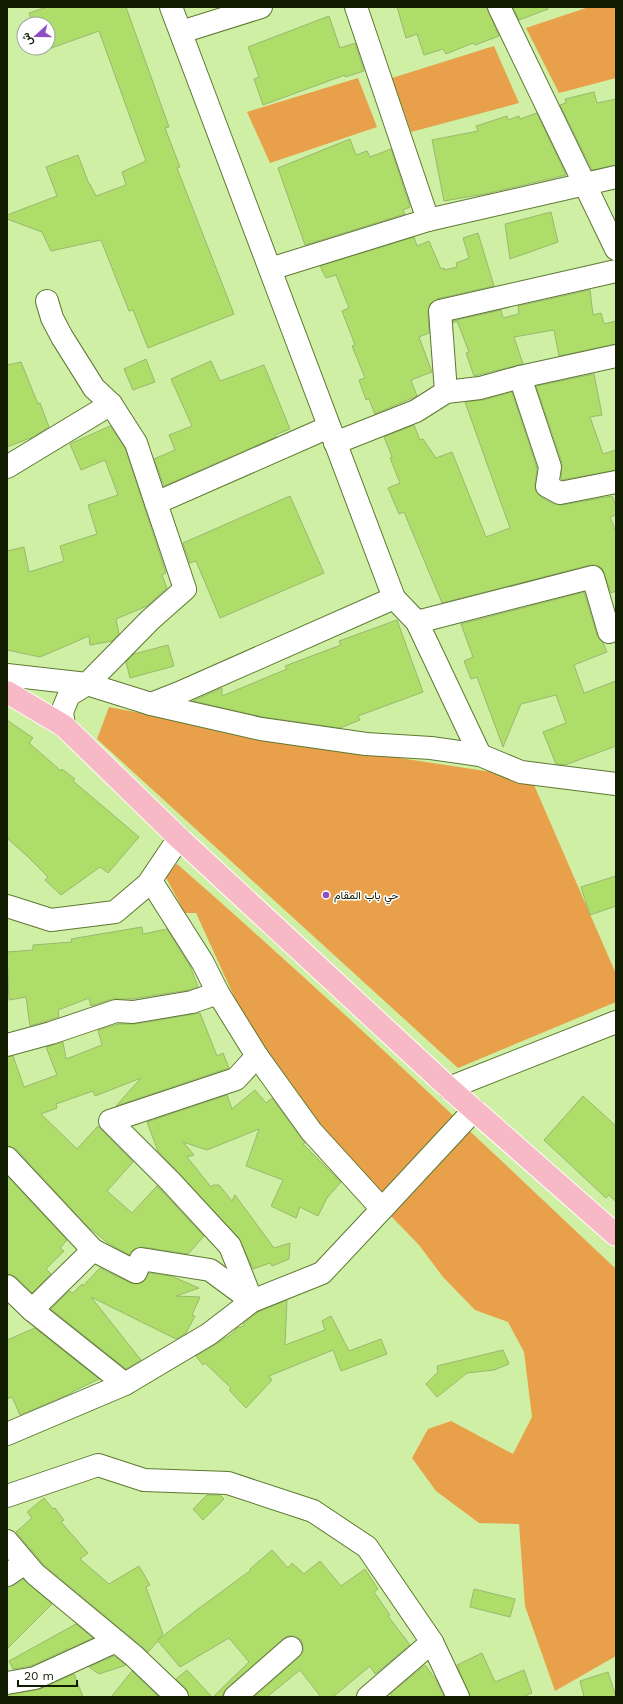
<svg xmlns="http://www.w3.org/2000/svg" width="623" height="1704" font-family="'Work Sans',Vazirmatn,sans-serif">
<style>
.green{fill:#e9a04b}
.building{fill:#afdd69;stroke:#99b86e}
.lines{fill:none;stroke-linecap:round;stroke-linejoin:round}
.minor-casing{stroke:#5d7931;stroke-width:24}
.major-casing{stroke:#fff;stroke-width:24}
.minor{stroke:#fff;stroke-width:22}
.major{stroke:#f7b9c6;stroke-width:22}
.poi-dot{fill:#904ec3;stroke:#fff;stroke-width:1.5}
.labels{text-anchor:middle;stroke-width:3;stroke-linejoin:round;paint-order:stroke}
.poi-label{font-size:11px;fill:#111c01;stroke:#fff;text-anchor:start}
</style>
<rect width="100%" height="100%" fill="#cff0a4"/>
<g class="green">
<polygon points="589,7 616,7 616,78 559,93 526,28"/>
<polygon points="494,46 519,103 411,132 392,78"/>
<polygon points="358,78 377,127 270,163 247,112"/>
<polygon points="109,707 275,739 531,778 616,974 616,1002 458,1068 97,739"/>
<path d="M177,864C327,995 471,1132 616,1269V1656L555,1691L525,1606L519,1524L479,1523L436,1491L412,1458L428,1429L451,1421L513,1454L532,1417L524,1352L508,1322L475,1310L443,1277L419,1245L389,1214L314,1126L252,1036L196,913H185L164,874Z"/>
</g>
<g class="building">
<polygon points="47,7 126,7 169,127 165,128 180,167 177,168 234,314 148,348 133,310 129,311 101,240 51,251 42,232 7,219 7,215 57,196 46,167 78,155 89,184 90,184 96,196 126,185 122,172 146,161 99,31 43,51 42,48 48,48 48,24 33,24 29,13"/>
<polygon points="397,7 487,7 499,36 475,45 473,43 446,54 443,49 424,55 417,34 406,38"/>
<polygon points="513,7 548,7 548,9 519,20"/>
<polygon points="329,16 340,48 355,43 364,71 345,77 345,75 263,105 254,79 259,77 248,47"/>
<polygon points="594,92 597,103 616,99 616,165 592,170 560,105 566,103 565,99"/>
<polygon points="537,113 566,175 485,194 444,201 432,140 478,131 476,126 507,116 508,120 519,116 520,119"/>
<polygon points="350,139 356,155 367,151 370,157 391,149 410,207 403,210 405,214 305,245 278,168"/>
<polygon points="551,212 558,242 510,259 505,224"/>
<polygon points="478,233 494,286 437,299 432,302 429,306 428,312 429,333 419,337 432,372 411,380 417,396 375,414 369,399 366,400 359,380 365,378 352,346 355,345 342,311 349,308 336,275 326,278 320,266 414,237 417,246 429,241 441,269 444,268 445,270 457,267 456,263 469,258 463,238"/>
<polygon points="590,290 593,315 601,313 604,324 616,321 616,344 559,356 554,330 514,337 523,364 474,376 466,353 469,352 457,321 453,323 453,321 501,310 503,318 519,314 518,306"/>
<polygon points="146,359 155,382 133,390 124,369"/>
<polygon points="211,361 220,381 264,365 290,429 275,435 276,437 164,486 154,459 175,450 169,435 192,426 171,379"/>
<polygon points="21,362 38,404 40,403 49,427 33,437 7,447 7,365"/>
<polygon points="594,374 602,415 590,417 603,454 616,450 616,470 562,480 561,479 562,463 536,386"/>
<polygon points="512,392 537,468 535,485 536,491 541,497 554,504 562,505 612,496 616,506 616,515 610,517 616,532 616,591 611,593 602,568 597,565 590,565 442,603 404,512 399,514 388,488 400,483 390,458 392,457 384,437 414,425 420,440 423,439 436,458 452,452 486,537 510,528 465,402 483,400"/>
<polygon points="110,426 125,448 166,573 162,575 167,588 147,606 116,619 119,634 112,641 90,645 89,636 40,657 7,650 7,551 24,547 29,572 64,561 60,546 97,534 88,505 118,495 105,460 81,470 70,444"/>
<polygon points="290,496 324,573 220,618 196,561 190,563 183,543"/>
<polygon points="584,592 597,635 603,643 607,652 574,665 584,693 616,681 616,746 565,765 556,764 543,732 566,723 556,695 521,704 503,747 477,677 471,679 464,661 473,657 461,624"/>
<polygon points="397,620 423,692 358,716 360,720 340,728 263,717 193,701 222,688 222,696 287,669 285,666 341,645 339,641"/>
<polygon points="168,645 174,666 130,678 126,662 134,654"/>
<polygon points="7,720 33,738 29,743 61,771 62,769 75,779 73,781 139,837 108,873 100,867 61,895 45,880 48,877 27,856 7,838"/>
<polygon points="616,876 616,906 590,915 581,887"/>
<polygon points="142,927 143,934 167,929 190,966 198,987 189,990 132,999 112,999 91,1006 89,998 58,1010 59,1017 30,1026 26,997 9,1000 7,952 33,950 33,945 72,942 71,939"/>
<polygon points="200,1013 217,1056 223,1053 229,1068 116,1106 141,1078 95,1096 93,1091 56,1104 57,1108 41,1114 77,1149 98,1126 133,1162 107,1191 132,1213 157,1186 204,1236 188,1254 143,1247 133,1250 129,1255 108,1243 86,1225 16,1149 7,1146 7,1057 13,1056 24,1087 57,1075 46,1047 63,1042 66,1059 102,1045 98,1030 118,1024 135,1024"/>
<polygon points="255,1090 266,1103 272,1098 305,1143 303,1144 341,1182 327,1198 318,1216 300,1207 296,1218 271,1206 283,1180 246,1166 259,1129 207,1150 183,1142 194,1155 187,1157 211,1187 213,1185 219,1185 232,1201 235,1195 274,1248 290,1243 289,1259 272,1266 270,1263 253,1269 239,1238 158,1151 147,1122 227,1095 232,1109"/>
<polygon points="583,1096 616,1126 616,1202 609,1195 606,1198 544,1140"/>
<polygon points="7,1176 67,1240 60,1248 64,1251 46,1269 51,1274 32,1293 16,1277 7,1274"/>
<polygon points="100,1268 131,1283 137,1284 143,1282 149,1273 171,1276 199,1288 176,1296 200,1297 192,1315 195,1316 186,1333 176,1339 91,1297 141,1360 126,1369 51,1309 69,1291 73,1293 82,1284 83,1286"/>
<polygon points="287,1300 285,1345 325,1330 322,1321 331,1316 349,1351 381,1339 387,1354 341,1371 333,1350 269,1376 272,1380 246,1408 229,1390 231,1388 205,1363 203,1365 196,1356 232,1334 237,1328 244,1326 243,1324 258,1312"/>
<polygon points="35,1328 99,1379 72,1392 72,1393 20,1415 12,1397 7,1399 7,1340"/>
<polygon points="503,1350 509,1364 494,1370 467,1373 437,1397 426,1384 438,1372 437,1366"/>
<polygon points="207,1495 220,1495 224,1499 203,1520 193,1509"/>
<polygon points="44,1498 53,1509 55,1508 64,1520 61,1522 88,1553 80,1559 109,1584 139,1566 150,1585 146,1587 163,1634 158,1640 198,1609 251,1570 250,1569 272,1550 288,1568 292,1563 304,1574 320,1561 341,1586 365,1569 378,1589 374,1592 390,1615 388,1616 410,1645 375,1674 370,1666 333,1697 321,1697 300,1670 267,1697 254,1697 299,1657 303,1652 303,1646 301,1640 295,1636 288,1636 283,1639 227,1688 223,1693 223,1697 213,1697 249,1662 229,1638 180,1667 158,1641 148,1652 44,1565 16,1532 32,1518 27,1512"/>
<polygon points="23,1579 52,1604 7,1649 7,1587 14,1585"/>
<polygon points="474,1589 515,1599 510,1617 470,1607"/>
<polygon points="76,1624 93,1638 67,1650 66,1648 66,1650 31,1666 13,1669 9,1661"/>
<polygon points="482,1653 495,1682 524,1670 532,1693 522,1697 470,1697 457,1665"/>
<polygon points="114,1656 126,1665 99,1674 89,1667"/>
<polygon points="425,1665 436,1680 444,1697 392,1697 390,1694"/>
<polygon points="187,1670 212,1697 189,1697 186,1688 176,1679"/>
<polygon points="132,1671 159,1697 111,1697"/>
<polygon points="608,1672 616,1697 584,1697 580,1681"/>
<polygon points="74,1674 83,1697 7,1697 7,1695 40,1689"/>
</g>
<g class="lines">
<g class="minor-casing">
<g id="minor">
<polyline points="356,7 428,220"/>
<polyline points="499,7 616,249"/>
<polyline points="181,32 261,7"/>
<polyline points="270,269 428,220 616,177"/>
<polyline points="47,301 52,318 62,337 94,388 111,404 136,443 156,503"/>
<polyline points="520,377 550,467 547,486 560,493 616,482"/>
<polyline points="446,392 440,311 616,271"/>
<polyline points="335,443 416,411 446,392 480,388 520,377 616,356"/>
<polyline points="7,467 111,404"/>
<polyline points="394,598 417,622 480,755"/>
<polyline points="417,622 593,577 609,632"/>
<polyline points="7,675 87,684 151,704 261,729 366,744 431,748 480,755 521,772 616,784"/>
<polyline points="151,704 179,693 394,598 171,7"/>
<polyline points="64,726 62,712 69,695 87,684 150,620 185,589 156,503 329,427"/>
<polyline points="151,881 203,963 218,993 257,1056 236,1079 110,1121 170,1181 230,1246 252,1301"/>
<polyline points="7,906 51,920 115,912 148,884 179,838"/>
<polyline points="7,1045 51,1033 116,1011 133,1012 192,1002 218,993"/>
<polyline points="449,1088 616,1022"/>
<polyline points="7,1158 93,1250 136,1272 141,1259 210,1270 252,1301"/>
<polyline points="382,1209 474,1110"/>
<polyline points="7,1286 32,1310 125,1384"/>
<polyline points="32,1310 93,1250"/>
<polyline points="7,1434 125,1384 209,1334 252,1301 322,1273 382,1209 311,1131 257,1056"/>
<polyline points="7,1496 98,1465 144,1480 228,1483 313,1511 367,1547 432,1642 458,1697"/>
<polyline points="7,1541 35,1574 134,1656 177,1697"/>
<polyline points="7,1575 25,1563"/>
<polyline points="7,1683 35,1678 116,1641"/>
<polyline points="235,1697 291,1648"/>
<polyline points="368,1697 432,1642"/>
</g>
</g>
<g class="major-casing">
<polyline id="major" points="7,692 64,726 179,838 449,1088 616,1235"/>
</g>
<use href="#minor" class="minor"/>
<use href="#major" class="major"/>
</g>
<circle class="poi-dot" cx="326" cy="895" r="4"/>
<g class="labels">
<g class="poi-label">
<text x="334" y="899">حي باب المقام</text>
</g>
</g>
<rect width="623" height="1704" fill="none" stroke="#111c01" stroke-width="16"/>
<g transform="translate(36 36) rotate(249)"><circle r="19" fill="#ffffff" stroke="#a0a499"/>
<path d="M0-3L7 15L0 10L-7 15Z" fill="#904ec3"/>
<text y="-6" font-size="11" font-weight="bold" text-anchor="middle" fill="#111c01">ش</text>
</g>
<path d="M18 1680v6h59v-6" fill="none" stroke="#111c01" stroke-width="2"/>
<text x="24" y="1680" font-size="12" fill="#111c01" stroke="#ffffff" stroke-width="3" paint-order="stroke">20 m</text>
</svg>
